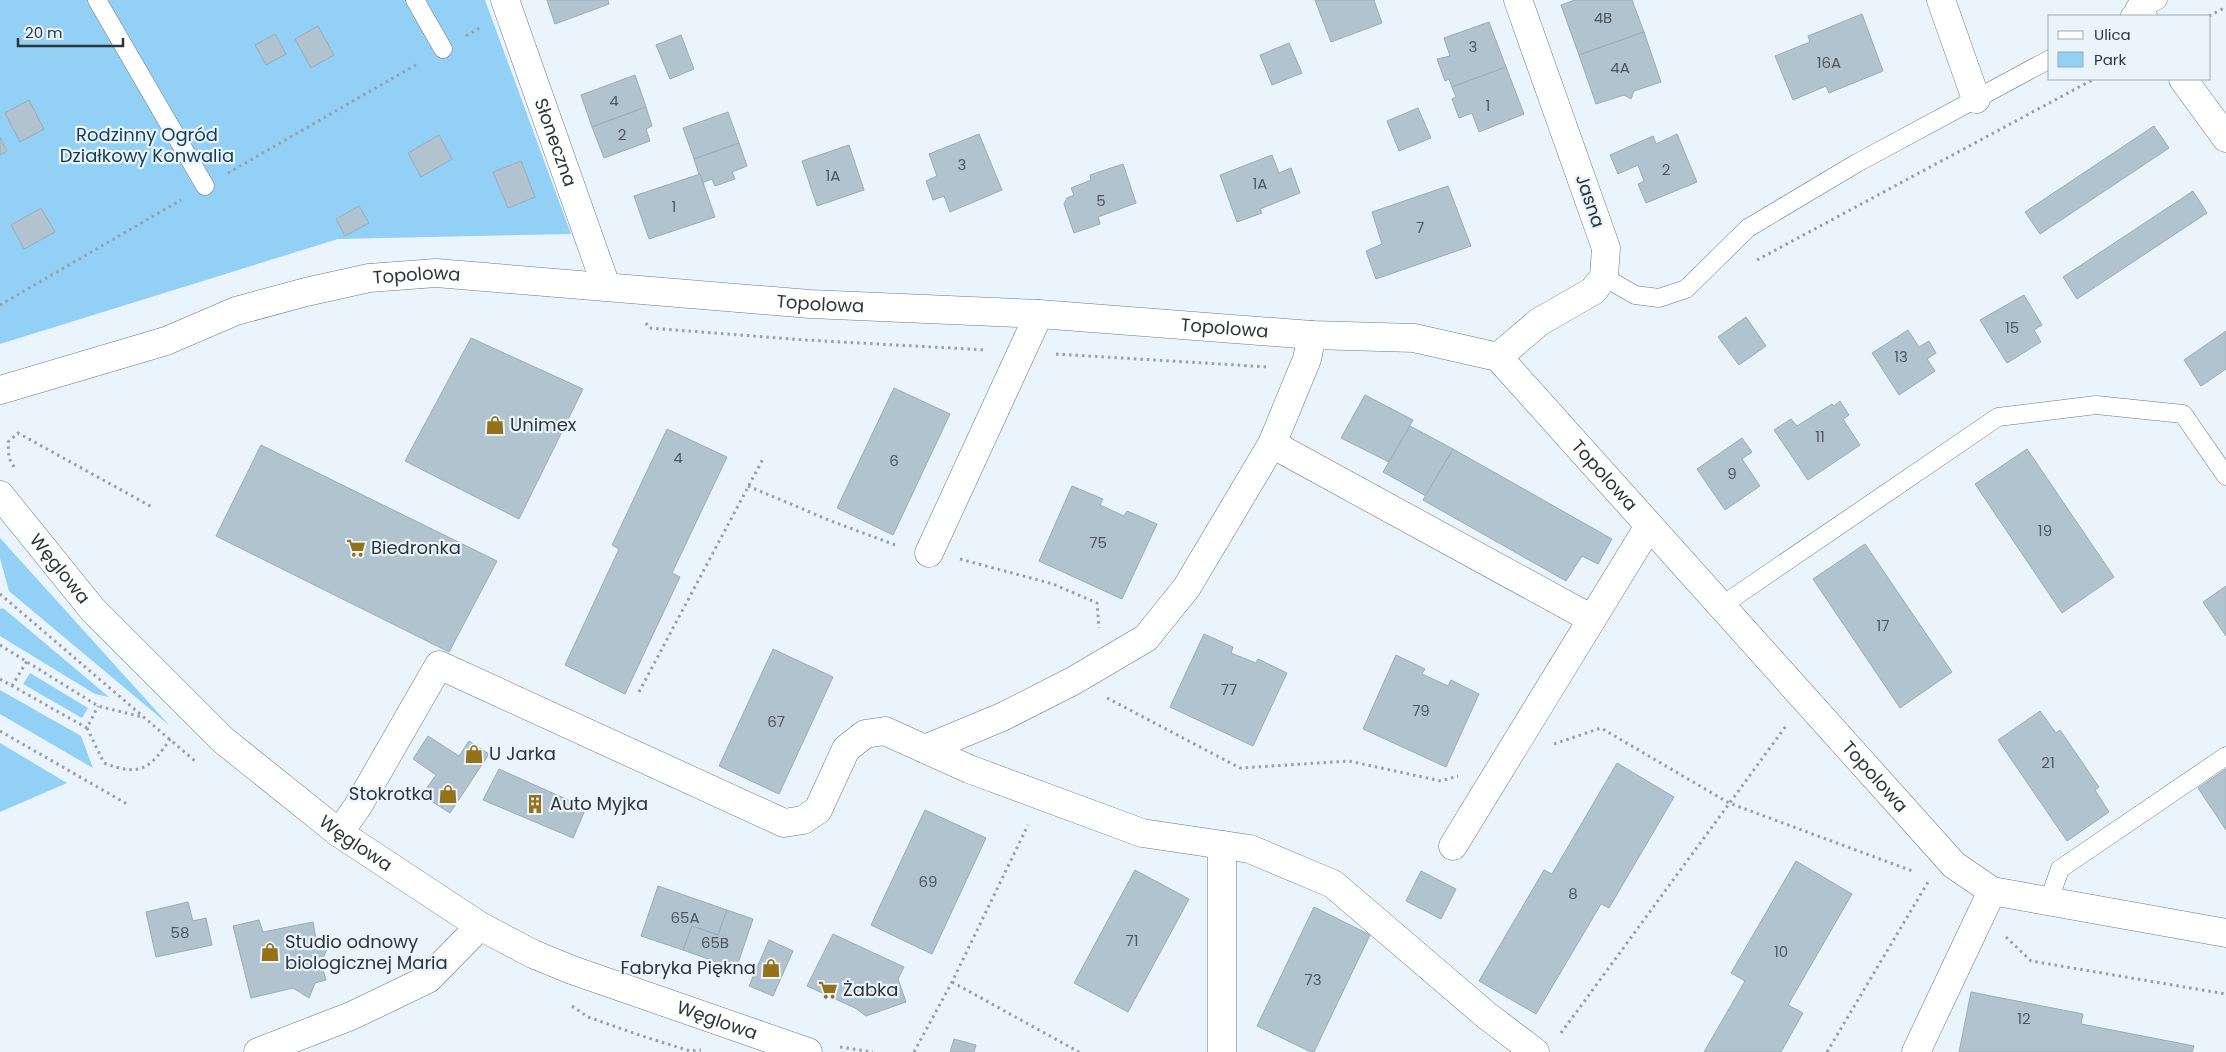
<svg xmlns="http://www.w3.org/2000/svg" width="2226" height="1052" font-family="Poppins,sans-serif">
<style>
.green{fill:#92d0f6}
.building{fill:#b1c3cf;stroke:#9aacb8}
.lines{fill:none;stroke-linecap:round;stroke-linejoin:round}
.service-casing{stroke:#697a85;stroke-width:19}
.minor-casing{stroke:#697a85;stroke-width:29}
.tertiary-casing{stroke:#697a85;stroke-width:29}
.path{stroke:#98a1a8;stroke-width:3;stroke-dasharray:2.5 4;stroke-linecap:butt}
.service{stroke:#fff;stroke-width:18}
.minor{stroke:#fff;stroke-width:28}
.tertiary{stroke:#fff;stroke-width:28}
.labels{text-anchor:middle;stroke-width:4.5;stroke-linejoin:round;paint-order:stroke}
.number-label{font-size:15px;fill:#4f585f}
.park-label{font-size:18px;fill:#153d54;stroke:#e9f4fc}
.street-label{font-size:18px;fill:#2e353a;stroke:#e9f4fc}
.poi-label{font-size:18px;fill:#2e353a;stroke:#e9f4fc;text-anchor:start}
</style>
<rect width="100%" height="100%" fill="#e9f4fc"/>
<g class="green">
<polygon points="0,0 485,0 571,234 338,239 0,344"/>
<polygon points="0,538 169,725 9,591 0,558"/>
<polygon points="3,608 109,697 95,694 0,636 0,609"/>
<polygon points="30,673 88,708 82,718 23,684"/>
<polygon points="0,690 81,736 93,768 0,714"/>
<polygon points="0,743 67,783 0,812"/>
</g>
<g class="building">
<polygon points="547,0 608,0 609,4 555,24"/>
<polygon points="1315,0 1374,0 1382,23 1331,42"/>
<polygon points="1575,0 1632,0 1644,32 1579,55 1561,5"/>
<polygon points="1862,14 1883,71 1829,93 1826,86 1793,100 1775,56 1810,42 1808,36"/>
<polygon points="1489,22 1506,67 1452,87 1449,79 1445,81 1437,59 1450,56 1444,38"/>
<polygon points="318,26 334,55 311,68 295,39"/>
<polygon points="1644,32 1661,82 1634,91 1631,99 1624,95 1596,104 1579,55"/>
<polygon points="275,34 286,54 266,65 255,45"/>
<polygon points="681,35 694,69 670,79 656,45"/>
<polygon points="1289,43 1302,73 1272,85 1260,55"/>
<polygon points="1506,67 1524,114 1479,132 1472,113 1459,118 1452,99 1456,97 1452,87"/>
<polygon points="635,75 646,107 592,127 581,95"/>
<polygon points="29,100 44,129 20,142 5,113"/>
<polygon points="646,107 652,126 646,129 650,141 604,158 592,127"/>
<polygon points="1418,108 1431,138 1399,151 1387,121"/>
<polygon points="728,112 739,143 694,159 683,128"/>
<polygon points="2154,126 2169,148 2040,234 2025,212"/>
<polygon points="979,134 1002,190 950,212 944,196 933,200 926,181 937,176 929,154"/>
<polygon points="1677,134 1697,182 1646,203 1638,184 1644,181 1638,165 1618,174 1610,155 1653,136 1656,144"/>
<polygon points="439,135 452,159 421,177 408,153"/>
<polygon points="0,137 7,151 0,155"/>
<polygon points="739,143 747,166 732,172 735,179 715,186 712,179 702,183 694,159"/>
<polygon points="849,145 864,190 817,206 802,161"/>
<polygon points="1272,155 1279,173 1291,168 1300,193 1260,209 1262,213 1237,222 1220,175"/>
<polygon points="521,161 535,197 508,208 493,172"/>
<polygon points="1123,164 1136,203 1098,217 1100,224 1074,233 1064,204 1067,198 1074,195 1071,188 1091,180 1090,175"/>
<polygon points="700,174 715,217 649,239 634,196"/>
<polygon points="1448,186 1471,246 1376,279 1366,251 1382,244 1372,212"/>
<polygon points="2193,191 2207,213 2077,299 2063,277"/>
<polygon points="359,206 369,223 345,236 336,219"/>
<polygon points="41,208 55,232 24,249 11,225"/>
<polygon points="2024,295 2042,325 2034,330 2041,342 2007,363 1980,320"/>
<polygon points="1746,317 1766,346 1739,365 1718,337"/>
<polygon points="1908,330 1919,347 1929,341 1936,353 1927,359 1935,371 1899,395 1872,353"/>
<polygon points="2226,331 2226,369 2201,386 2184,360"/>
<polygon points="471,338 583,389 519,519 405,461"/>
<polygon points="894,388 950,414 893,535 837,508"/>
<polygon points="1365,395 1413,420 1389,462 1341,438"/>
<polygon points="1840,401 1849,415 1843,419 1860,445 1808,480 1774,430 1791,419 1797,426 1832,404 1834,406"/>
<polygon points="1410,426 1453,449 1426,496 1383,472"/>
<polygon points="667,429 727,457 672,573 680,577 625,694 565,665 619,549 612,545"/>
<polygon points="1742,438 1752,452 1742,459 1760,486 1725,510 1697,469"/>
<polygon points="261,445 497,561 449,652 216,536"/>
<polygon points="1453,449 1612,539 1598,564 1582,556 1566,581 1423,500"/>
<polygon points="2027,449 2114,577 2062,613 1975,484"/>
<polygon points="1072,486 1103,499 1100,505 1124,516 1127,511 1157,524 1122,599 1039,561"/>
<polygon points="1865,544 1952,672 1900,708 1813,579"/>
<polygon points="2226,586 2226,636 2203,602"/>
<polygon points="1204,634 1233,647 1231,653 1256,663 1258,659 1287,673 1253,746 1170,707"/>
<polygon points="773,649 833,677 779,794 719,766"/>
<polygon points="1396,655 1425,669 1422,674 1448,686 1451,680 1479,694 1446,767 1363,729"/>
<polygon points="2040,711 2056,733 2060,730 2099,787 2095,790 2109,812 2067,841 1998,740"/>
<polygon points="428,736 459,756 469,741 489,754 450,813 422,795 436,775 413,759"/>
<polygon points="1617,763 1674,797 1609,908 1601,904 1536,1014 1479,981 1544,870 1552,874"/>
<polygon points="499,769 586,808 573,838 483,800"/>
<polygon points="2226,769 2226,830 2198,788"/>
<polygon points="925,810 986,838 932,954 871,925"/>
<polygon points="1796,861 1852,894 1788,1005 1803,1013 1781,1052 1704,1052 1745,981 1731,973"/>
<polygon points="1135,870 1189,899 1128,1012 1074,983"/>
<polygon points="1421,871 1456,889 1441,919 1406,901"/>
<polygon points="658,886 727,910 718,935 692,926 683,950 641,936"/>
<polygon points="188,902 193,921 206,918 212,945 156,957 146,912"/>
<polygon points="1314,907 1370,935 1314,1052 1311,1052 1257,1026"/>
<polygon points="727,910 753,919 736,969 683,950 692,926 718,935"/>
<polygon points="259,920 263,932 313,922 317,945 327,949 321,963 326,980 315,983 309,998 293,988 251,998 233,926"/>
<polygon points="833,934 904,967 898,979 906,1002 866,1016 855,1008 807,986"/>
<polygon points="769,940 793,951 773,996 749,986"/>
<polygon points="1971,992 2083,1014 2081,1024 2194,1046 2192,1052 1959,1052"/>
<polygon points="954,1039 976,1045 974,1052 950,1052"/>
</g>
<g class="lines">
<g class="service-casing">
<g id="service">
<polyline points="97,0 205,186"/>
<polyline points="415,0 443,49"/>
<polyline points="2130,15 2158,0"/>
<polyline points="1604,277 1635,295 1659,298 1686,289 1748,228 1857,163 2050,59"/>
<polyline points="1721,606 1998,417 2096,405 2183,414 2226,476"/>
<polyline points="2048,903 2060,869 2226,756"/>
</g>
</g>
<g class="minor-casing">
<g id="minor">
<path id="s1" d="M505,0L606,286"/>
<polyline points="1941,0 1976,99"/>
<polyline points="2139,10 2143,16"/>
<polyline points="2183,79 2226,138"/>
<polyline points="1498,357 1539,322 1593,291 1604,277 1606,248 1518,0"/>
<path id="s2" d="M0,390L166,341L236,311L306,292L369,278L436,273L810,304L1039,314L1312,335L1414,338L1498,357L1954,865L1992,891L2226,933"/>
<polyline points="1272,444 1592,619"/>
<polyline points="929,553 1039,314"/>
<polyline points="925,749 1002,717 1073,681 1146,638 1187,587 1272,444 1307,359 1312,335"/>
<polyline points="339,833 358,806 439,665 784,823 803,820 818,810 846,749 865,734 885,731 969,769 1142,833 1250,849 1333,884 1486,1015 1535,1052"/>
<polyline points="1453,846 1649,526"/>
<polyline points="258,1052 351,1016 428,979 480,926"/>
<polyline points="1222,1052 1222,845"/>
<polyline points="1916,1052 1992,891"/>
</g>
</g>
<g class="tertiary-casing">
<g id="tertiary">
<path id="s3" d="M0,495L93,610L223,740L339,833L480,926L533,954L572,970L808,1052"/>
</g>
</g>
<g class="path">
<polyline points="2209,16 2226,7"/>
<polyline points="466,36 480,28"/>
<polyline points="228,173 419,63"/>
<polyline points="1757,260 2094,79"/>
<polyline points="0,305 181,200"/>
<polyline points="646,323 649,328 805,340 987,350"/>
<polyline points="1056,354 1269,367"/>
<polyline points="14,467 9,458 8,442 18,433 152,507"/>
<polyline points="748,486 831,521 898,546"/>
<polyline points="960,559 1053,584 1097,603 1099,628"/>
<polyline points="0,594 195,761"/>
<polyline points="0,645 98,706 142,717"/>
<polyline points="0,679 87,728 98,706"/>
<polyline points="12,686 27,661"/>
<polyline points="639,692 764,457"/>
<polyline points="1107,698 1240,768 1349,761 1441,781 1458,776"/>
<path d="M87,728L104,763C140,777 150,769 170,739"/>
<polyline points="0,731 127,804"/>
<polyline points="1554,744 1601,728 1729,803 1915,872"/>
<polyline points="2006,937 2031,961 2226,994"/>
<polyline points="952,982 1079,1052"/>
<polyline points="572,1006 588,1017 642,1036 690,1051 701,1050"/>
<polyline points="1561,1033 1786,726"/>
<polyline points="840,1047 873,1052"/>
<polyline points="914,1052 952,982 1028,825"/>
<polyline points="1827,1052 1928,882"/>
</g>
<use href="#service" class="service"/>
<use href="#minor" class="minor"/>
<use href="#tertiary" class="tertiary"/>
</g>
<defs>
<g id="shop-bare" transform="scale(1.5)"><path d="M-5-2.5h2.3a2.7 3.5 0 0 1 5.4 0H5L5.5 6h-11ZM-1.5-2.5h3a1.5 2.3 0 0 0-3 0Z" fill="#94721a" stroke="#e9f4fc" stroke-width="2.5" paint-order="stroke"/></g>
<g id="supermarket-bare" transform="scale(1.5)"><path d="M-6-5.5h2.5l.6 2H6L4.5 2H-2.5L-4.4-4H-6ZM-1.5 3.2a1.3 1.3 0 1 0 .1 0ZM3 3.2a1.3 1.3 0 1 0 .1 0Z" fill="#94721a" stroke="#e9f4fc" stroke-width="2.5" paint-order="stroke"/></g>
<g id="building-bare" transform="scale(1.5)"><path d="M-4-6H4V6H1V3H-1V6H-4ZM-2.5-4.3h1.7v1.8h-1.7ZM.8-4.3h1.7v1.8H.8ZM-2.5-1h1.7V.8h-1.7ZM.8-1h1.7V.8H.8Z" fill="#94721a" stroke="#e9f4fc" stroke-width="2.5" paint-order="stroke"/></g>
</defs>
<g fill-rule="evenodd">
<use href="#shop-bare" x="495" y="425"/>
<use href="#supermarket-bare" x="356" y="548"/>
<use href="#shop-bare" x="474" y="754"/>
<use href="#shop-bare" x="448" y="794"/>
<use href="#building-bare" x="535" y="804"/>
<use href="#shop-bare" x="270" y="952"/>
<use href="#shop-bare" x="771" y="968"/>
<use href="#supermarket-bare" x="828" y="990"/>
</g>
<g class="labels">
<g class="number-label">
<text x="1603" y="23">4B</text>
<text x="1473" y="52">3</text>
<text x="1829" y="68">16A</text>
<text x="1620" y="73">4A</text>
<text x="614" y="106">4</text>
<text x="1488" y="111">1</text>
<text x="622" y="140">2</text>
<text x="962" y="170">3</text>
<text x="1666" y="175">2</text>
<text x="833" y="181">1A</text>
<text x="1260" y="189">1A</text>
<text x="1101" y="206">5</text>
<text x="674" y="212">1</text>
<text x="1420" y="233">7</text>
<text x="2012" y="333">15</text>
<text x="1901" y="362">13</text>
<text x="1820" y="442">11</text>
<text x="678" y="463">4</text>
<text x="894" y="466">6</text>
<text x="1732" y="479">9</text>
<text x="2045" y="536">19</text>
<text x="1098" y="548">75</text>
<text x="1883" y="631">17</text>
<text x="1229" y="695">77</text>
<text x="1421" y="716">79</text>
<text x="776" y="727">67</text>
<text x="2048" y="768">21</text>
<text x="928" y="887">69</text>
<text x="1573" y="899">8</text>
<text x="685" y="923">65A</text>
<text x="180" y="938">58</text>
<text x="1132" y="946">71</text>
<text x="715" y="948">65B</text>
<text x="1781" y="957">10</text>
<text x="1313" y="985">73</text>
<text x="2024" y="1024">12</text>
</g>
<g class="park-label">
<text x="147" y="141">Rodzinny Ogród<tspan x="147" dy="21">Działkowy Konwalia</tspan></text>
</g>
<g class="street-label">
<text dy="6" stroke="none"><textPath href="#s1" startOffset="151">Słoneczna</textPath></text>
<text transform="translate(1590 201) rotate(71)" y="6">Jasna</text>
<text dy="6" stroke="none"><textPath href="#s2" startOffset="434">Topolowa</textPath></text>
<text dy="6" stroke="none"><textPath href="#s2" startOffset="839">Topolowa</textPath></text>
<text dy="6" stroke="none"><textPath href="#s2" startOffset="1244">Topolowa</textPath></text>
<text dy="6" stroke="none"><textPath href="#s2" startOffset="1679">Topolowa</textPath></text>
<text dy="6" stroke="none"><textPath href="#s3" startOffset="95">Węglowa</textPath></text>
<text dy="6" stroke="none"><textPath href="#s2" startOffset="2084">Topolowa</textPath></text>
<text dy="6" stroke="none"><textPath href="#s3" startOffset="500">Węglowa</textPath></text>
<text dy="6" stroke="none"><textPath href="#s3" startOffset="905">Węglowa</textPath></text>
</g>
<g class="poi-label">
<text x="510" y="431">Unimex</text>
<text x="371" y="554">Biedronka</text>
<text x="489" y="760">U Jarka</text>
<text x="433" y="800" text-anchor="end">Stokrotka</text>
<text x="550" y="810">Auto Myjka</text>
<text x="285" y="948">Studio odnowy<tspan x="285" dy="21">biologicznej Maria</tspan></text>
<text x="756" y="974" text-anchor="end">Fabryka Piękna</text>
<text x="843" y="996">Żabka</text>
</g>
</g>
<rect x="2048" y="15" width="162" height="65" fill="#e9f4fc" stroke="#9ea8ae"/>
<rect x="2058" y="31" width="25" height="8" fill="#ffffff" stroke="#9ea8ae"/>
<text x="2094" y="40" font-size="15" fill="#2e353a">Ulica</text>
<rect x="2058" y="52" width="25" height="15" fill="#92d0f6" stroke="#9ea8ae"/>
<text x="2094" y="65" font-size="15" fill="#2e353a">Park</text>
<path d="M18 38v8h105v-8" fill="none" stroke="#2e353a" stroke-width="2.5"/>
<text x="25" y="38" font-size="15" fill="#2e353a" stroke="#e9f4fc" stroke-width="4" paint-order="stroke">20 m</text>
</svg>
